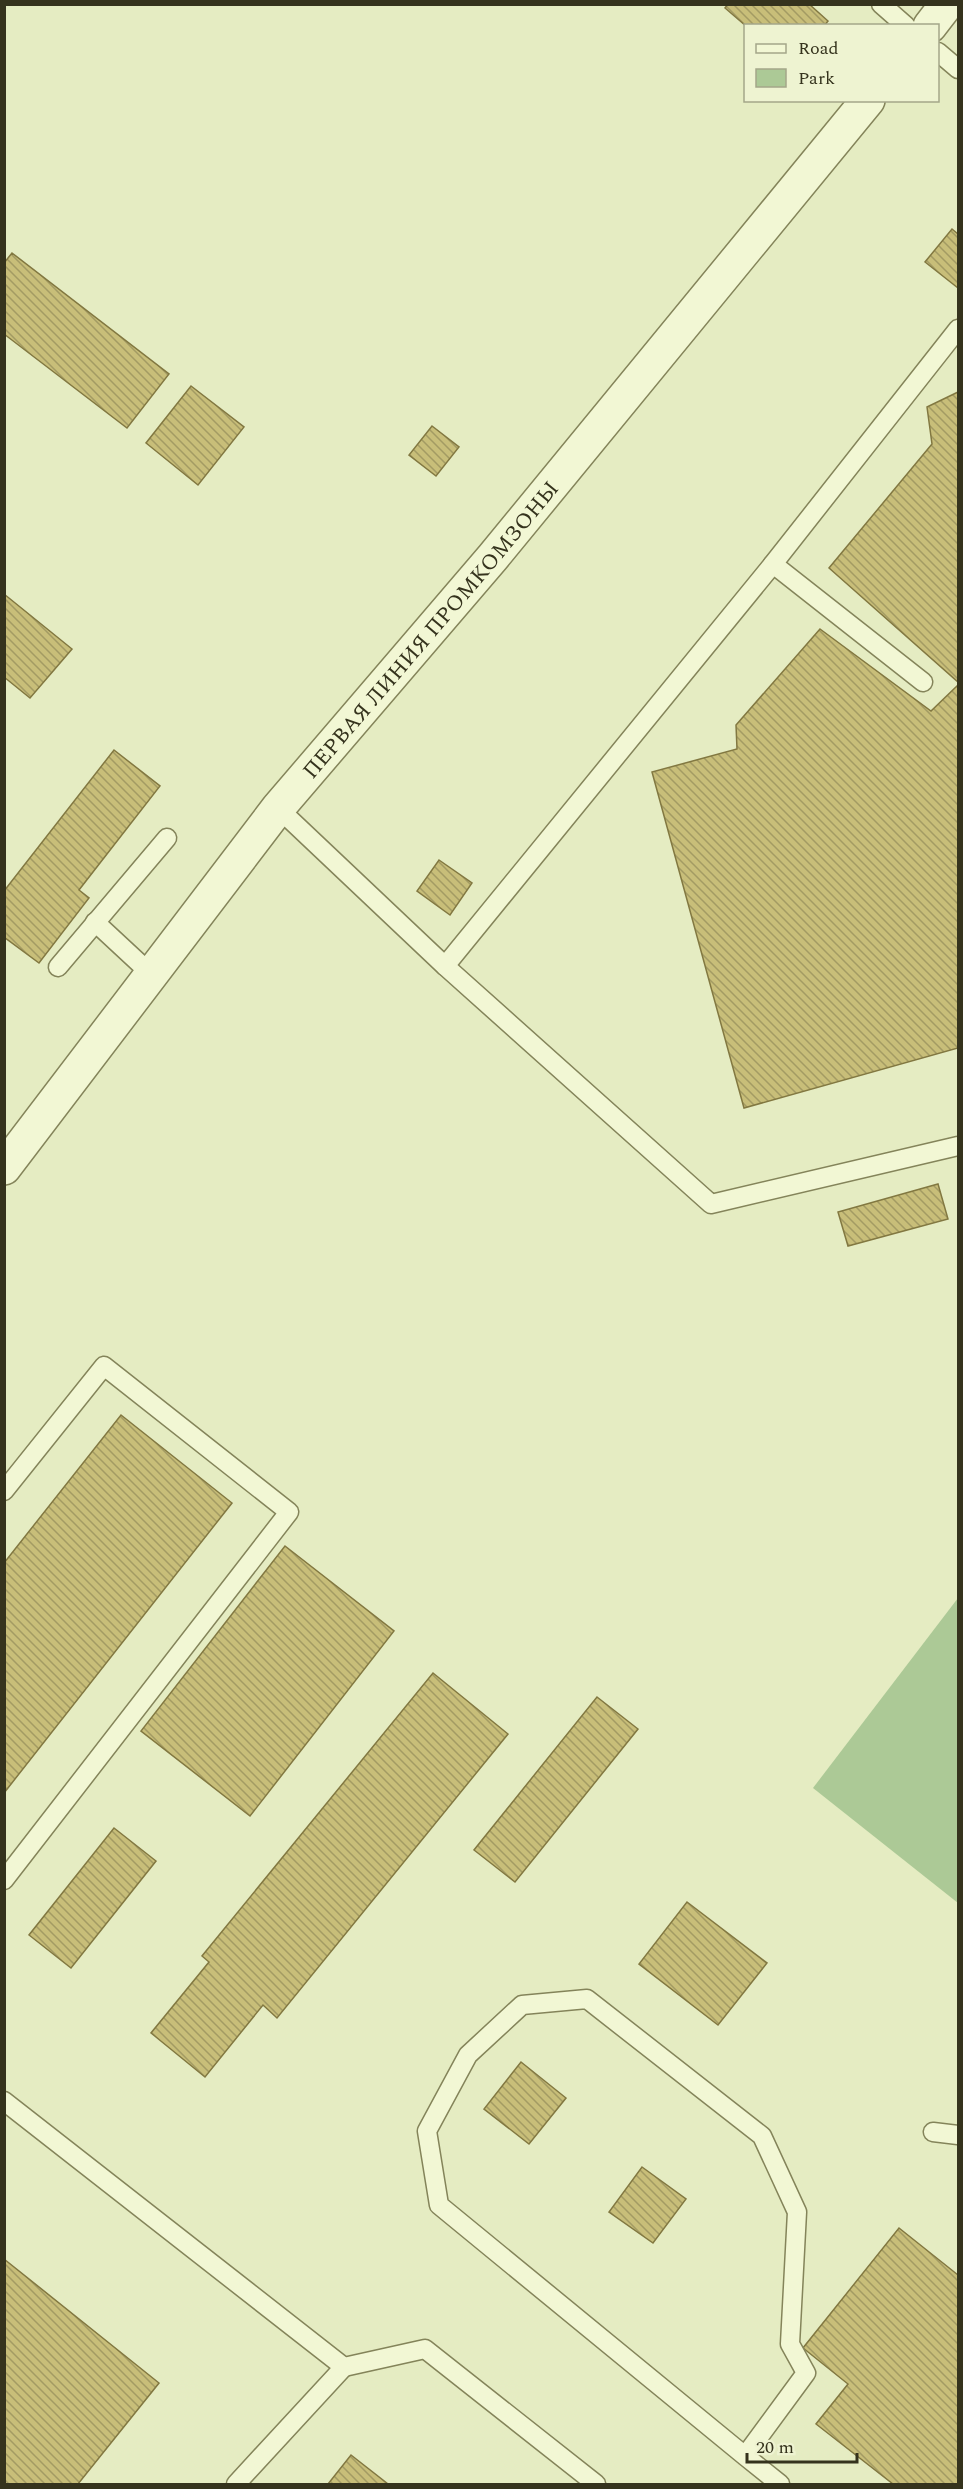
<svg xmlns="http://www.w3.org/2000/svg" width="963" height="2489" font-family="Spectral,serif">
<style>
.green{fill:#acc996}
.building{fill:url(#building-back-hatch);stroke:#827841;stroke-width:1.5}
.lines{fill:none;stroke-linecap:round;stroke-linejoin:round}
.lane-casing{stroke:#84845a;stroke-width:21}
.street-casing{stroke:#84845a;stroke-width:36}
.lane{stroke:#f2f7d4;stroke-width:18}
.street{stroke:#f2f7d4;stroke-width:33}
.labels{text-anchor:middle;stroke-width:6;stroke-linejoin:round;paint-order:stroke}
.street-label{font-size:22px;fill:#35331d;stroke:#eef3d1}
</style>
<defs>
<pattern id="building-back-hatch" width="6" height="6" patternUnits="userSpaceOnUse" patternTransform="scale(1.5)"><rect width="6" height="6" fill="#c8be79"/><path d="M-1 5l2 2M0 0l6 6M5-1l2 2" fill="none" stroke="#a39b63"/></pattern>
</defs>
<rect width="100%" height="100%" fill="#e5ecc2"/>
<polygon class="green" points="958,1598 958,1903 813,1788"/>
<g class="building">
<polygon points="728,4 809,4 828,21 824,26 746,26 725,8"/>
<polygon points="952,229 958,234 958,288 925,262"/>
<polygon points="12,253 169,374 127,428 4,334 4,263"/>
<polygon points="191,386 244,427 198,485 146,443"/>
<polygon points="958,392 958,682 829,568 932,444 927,407"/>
<polygon points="432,426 459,447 436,476 409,455"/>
<polygon points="4,594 72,649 30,698 4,677"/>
<polygon points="820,629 931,711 958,685 958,1048 744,1108 652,772 737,749 736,725"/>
<polygon points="114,750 160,786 79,890 89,898 39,963 4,937 4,891"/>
<polygon points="439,860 472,883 450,915 417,891"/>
<polygon points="938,1184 948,1219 848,1246 838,1212"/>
<polygon points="121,1415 232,1503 4,1793 4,1563"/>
<polygon points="285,1546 394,1631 250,1816 141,1731"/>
<polygon points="433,1673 508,1734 277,2018 263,2005 205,2077 151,2033 209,1962 202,1956"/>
<polygon points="597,1697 638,1729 515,1882 474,1850"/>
<polygon points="114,1828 156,1861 71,1968 29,1935"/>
<polygon points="687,1902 767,1963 718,2025 639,1964"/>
<polygon points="521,2062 566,2098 529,2144 484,2109"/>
<polygon points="642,2167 686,2199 653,2243 609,2212"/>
<polygon points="899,2228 958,2275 958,2484 893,2484 816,2424 848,2384 803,2348"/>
<polygon points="4,2259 159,2383 78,2484 4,2484"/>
<polygon points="351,2455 388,2484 328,2484"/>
</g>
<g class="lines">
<g class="lane-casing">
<g id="lane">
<polyline points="881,4 906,26"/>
<polyline points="938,52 958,69"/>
<polyline points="773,564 923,682"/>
<polyline points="278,808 445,966 711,1204 958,1146"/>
<polyline points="95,922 151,974"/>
<polyline points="445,966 773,564 958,329"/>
<polyline points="58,967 167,838"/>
<polyline points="4,1491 104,1366 289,1512 4,1880"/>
<polyline points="4,2101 344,2367 425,2349 596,2484"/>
<polyline points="933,2132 958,2135"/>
<polyline points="745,2456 806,2373 790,2344 797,2212 762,2136 587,1999 522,2005 468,2055 427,2131 439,2205 745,2456 780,2484"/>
<polyline points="236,2484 344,2367"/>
</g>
</g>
<g class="street-casing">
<g id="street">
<polyline points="930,26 947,4"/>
<path id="s1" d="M4,1168L278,808L493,557L868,100"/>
</g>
</g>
<use href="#lane" class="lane"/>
<use href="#street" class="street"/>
</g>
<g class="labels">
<g class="street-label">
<text dy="8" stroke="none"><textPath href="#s1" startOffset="687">ПЕРВАЯ ЛИНИЯ ПРОМКОМЗОНЫ</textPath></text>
</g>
</g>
<rect width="963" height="2489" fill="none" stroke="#35331d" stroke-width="12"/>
<rect x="744" y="24" width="195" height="78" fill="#eef3d1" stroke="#a4a689" stroke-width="1.5"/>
<rect x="756" y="44" width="30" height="9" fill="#f2f7d4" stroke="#a4a689" stroke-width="1.5"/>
<text x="798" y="54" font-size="18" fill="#35331d">Road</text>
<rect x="756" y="69" width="30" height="18" fill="#acc996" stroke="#a4a689" stroke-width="1.5"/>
<text x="798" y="84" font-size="18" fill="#35331d">Park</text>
<path d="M747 2453v9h110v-9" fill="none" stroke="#35331d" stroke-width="3"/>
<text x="756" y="2453" font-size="18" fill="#35331d" stroke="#eef3d1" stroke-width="4.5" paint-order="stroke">20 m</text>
</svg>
